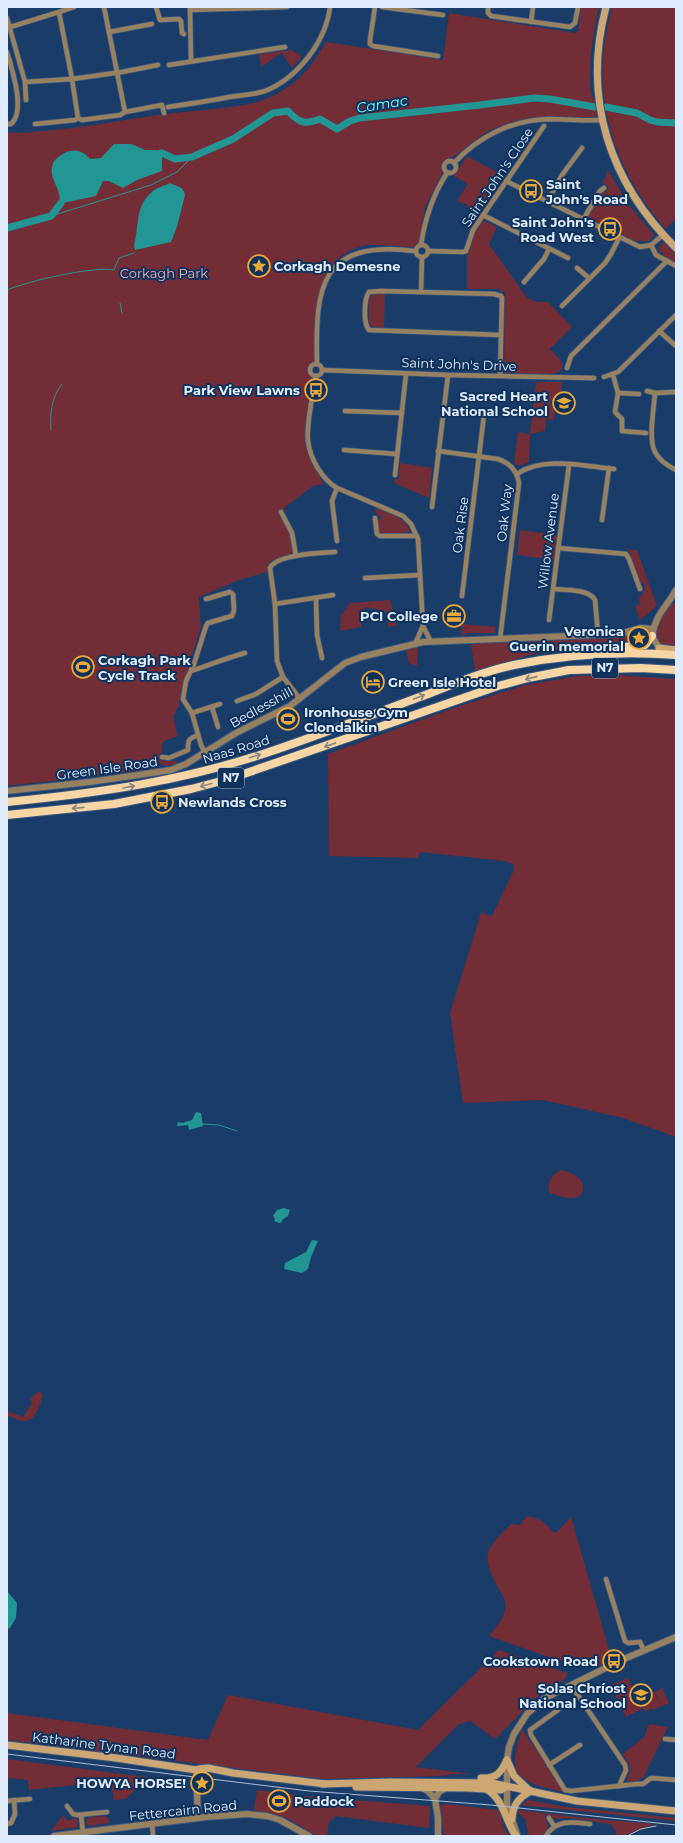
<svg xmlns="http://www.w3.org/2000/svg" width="683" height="1843" font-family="Montserrat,sans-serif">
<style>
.green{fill:#732d36}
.water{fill:#229595}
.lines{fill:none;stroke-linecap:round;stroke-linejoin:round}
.stream{stroke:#229595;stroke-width:1}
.river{stroke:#229595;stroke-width:7}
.minor-casing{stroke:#3a5880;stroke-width:6}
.tertiary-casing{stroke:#3a5880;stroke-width:8}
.secondary-casing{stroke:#3a5880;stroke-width:9}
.trunk-casing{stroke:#3a5880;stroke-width:10}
.minor{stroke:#988161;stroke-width:4.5}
.tertiary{stroke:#988161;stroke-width:6}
.secondary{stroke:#cca773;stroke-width:7}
.trunk{stroke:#f8d5a4;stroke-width:8}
.tram{stroke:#acbdd6;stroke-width:1}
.oneway{stroke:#848480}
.labels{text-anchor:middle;stroke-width:4;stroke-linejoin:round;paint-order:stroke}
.shield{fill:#0f325c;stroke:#a1b4cd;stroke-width:1}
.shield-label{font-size:12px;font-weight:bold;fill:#e0ecfd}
.street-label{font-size:13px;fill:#e0ecfd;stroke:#0f325c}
.poi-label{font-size:13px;font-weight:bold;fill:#e0ecfd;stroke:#0f325c;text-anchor:end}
.park-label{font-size:13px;fill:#f8acb0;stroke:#0f325c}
.water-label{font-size:14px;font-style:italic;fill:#73fdfd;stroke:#0f325c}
</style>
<rect width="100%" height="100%" fill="#1a3c68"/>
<g class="green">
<path d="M581,7H599C595,23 583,89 595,100L597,112L596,117C555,120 529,112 489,131C473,139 463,154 446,160L442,173L425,208L419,242L414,247C401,247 373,243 362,246C312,260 314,319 315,361L310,364L308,370L313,380L306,417L305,445L312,464L324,484L313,486L284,508L286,511L281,513C286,525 297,542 291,555C279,560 268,556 267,572L239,580L199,597L201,627L181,691L179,705L173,717L178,736L164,741L162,746V753L160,754L158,759L163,761H177L176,764L165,766L158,762L154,769L7,786V132C19,134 31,132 43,131C85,128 126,119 167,114C194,110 241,109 266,99C296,86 310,70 326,42L443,60L449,13L575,33L578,32Z"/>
<path d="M612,7H676V218L666,229C621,179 596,114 604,46C606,33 609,20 612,7Z"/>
<polygon points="291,50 302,56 292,68 282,53 261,67 259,54"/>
<polygon points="467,156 504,176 478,214 467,207 468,205 457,201 468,184 454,176"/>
<polygon points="607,169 629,205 654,235 649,241 636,241 635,243 589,218 589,214 601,193 606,192 609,187 602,182 606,177"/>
<path d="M483,220L497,227L489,244L527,298L537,302H548L572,327L550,349L562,362C562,365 563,369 560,371C552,377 521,373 511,373H506L504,369L505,292H500V289H467V254L470,250L473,235Z"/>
<polygon points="663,242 676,254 676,263 662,255 663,253 659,251 658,248"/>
<polygon points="374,294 385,294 384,328 373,327 369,324 369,298"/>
<polygon points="537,382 562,382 561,397 550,401 551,406 555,406 554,420 546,419 545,431 530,434 529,462 519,466 514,463 518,432 530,434 536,384"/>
<polygon points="400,463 432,468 429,498 394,483 395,479 399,479"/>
<path d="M375,508C387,513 407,517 410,532L380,535L377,520L381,519V516L377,515Z"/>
<polygon points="520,530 558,535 555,560 517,555"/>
<polygon points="626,549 637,550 657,606 640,620 635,606 640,604 639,599 645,589 644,584 640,582 630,552"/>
<polygon points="390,600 393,611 395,612 397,626 388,627 386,612 384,611 365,607 362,615 361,627 340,631 341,616 350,603"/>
<path d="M672,603L676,604V648L662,647L657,643C655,630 657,609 672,603Z"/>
<polygon points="461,624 496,627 495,633 468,633 462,636"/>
<polygon points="651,629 646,640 641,644 567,649 534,654 475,671 471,644"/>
<polygon points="418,647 417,666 409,663 406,651 407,649"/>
<polygon points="617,675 676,679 676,1137 623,1118 543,1100 463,1103 450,1013 481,913 492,916 514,870 513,864 505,861 420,852 418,858 329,856 328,754 451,709 525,685 578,676"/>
<path d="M561,1170C574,1173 590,1181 580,1196C570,1200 561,1197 550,1193C545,1184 552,1174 561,1170Z"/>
<path d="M38,1392H41L43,1396C35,1418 32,1428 7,1415V1411L23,1417L32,1403L30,1399Z"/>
<path d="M527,1516C539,1518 546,1523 553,1532H557L571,1517L612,1660L598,1667L569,1664L489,1636C495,1628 503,1620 505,1610C507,1603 504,1598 501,1593C482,1557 481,1553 511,1524L520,1525Z"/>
<polygon points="499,1650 567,1673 565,1679 538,1696 495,1739 470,1721 459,1724 416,1767 472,1774 454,1774 440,1776 323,1779 7,1740 7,1713 208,1740 228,1695 418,1730"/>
<polygon points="628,1678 642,1709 626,1717 611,1685"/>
<polygon points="662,1688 669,1703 653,1710 652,1708 645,1712 639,1699 654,1692 660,1705 655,1692"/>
<polygon points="649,1724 668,1727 644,1776 638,1781 626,1782 631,1768 623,1754 644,1737"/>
<path d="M522,1729L566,1793C521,1781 504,1781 522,1729Z"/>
<polygon points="7,1759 153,1778 153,1783 140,1786 125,1799 114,1800 112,1788 75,1785 29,1790 28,1780 7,1778"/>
<polygon points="257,1790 303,1796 430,1806 429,1828 336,1816 329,1822 327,1836 317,1836 287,1818 254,1810"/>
<polygon points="528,1800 567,1807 676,1818 676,1821 521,1805"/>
<polygon points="447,1804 499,1810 504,1828 509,1836 444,1836 440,1805"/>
<path d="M519,1810L585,1818L654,1824V1825C641,1828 629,1836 617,1836L615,1830L610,1824L570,1818L556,1819L545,1815L548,1827L543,1836H529L525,1819L517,1812Z"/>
<polygon points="63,1815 68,1821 73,1818 78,1820 78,1827 51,1831"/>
<polygon points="105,1816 109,1819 109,1823 89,1826 86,1824 87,1819 90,1817"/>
</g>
<g class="water">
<path d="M114,144H131L145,150H155L162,153V171L137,180L123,188L109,181H103L96,196L63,203L57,210H55C70,192 44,181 54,161C66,149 79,146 90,159L101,158Z"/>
<path d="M170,183C178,187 183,186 185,195L177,227L171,242L135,250L134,245C140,224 134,207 153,191C157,187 165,186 170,183Z"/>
<polygon points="196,1112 201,1113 203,1126 189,1130 188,1125 177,1126 178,1122 182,1123 192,1120"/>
<polygon points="284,1208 290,1210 288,1216 282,1220 282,1222 279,1223 274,1221 275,1219 273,1216 277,1210"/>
<polygon points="312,1240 318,1241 311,1257 308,1269 302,1273 284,1269 285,1263 306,1252"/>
<polygon points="7,1591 17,1603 16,1618 10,1628 7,1629"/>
</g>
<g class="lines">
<g class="stream">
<polyline points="51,216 151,185 177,172 192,157"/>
<path d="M7,290C28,281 93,266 114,270L119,258L134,253"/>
<polyline points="120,303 122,313"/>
<path d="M51,430C50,413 51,398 62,384"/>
<polyline points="203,1124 219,1125 237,1131"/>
</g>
<g class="river">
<polyline points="606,107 637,113 650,120 657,122 676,123"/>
<path d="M153,155L162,153L175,159L192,157L233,139L273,113L288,111C299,123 305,125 320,119L337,129L350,121L360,118L480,105L534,98L550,99L595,107"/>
<polyline points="7,228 51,216 61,203"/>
</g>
<g class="minor-casing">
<g id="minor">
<polyline points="74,7 59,12 72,79 122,72 158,65"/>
<polyline points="104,7 125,112 162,105 164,113"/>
<polyline points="156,7 160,20 179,19 181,21 182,33 184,34"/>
<polyline points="190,7 191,61"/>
<polyline points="375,7 370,40 370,44 373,46 438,56"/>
<polyline points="382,7 443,15"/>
<polyline points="488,7 488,13 491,16 570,27 575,23 578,7"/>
<polyline points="190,10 287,7"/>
<polyline points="7,18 25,82 26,100"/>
<polyline points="531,22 533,7"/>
<polyline points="7,28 59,12"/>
<polyline points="109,32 152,24"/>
<path d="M7,52C12,69 26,111 11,124H7"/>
<polyline points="169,65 285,47"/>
<polyline points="25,82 72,79 78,118"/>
<path d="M168,107C188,104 209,101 229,97C241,95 253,95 265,91C298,78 326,41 330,7"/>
<polyline points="35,124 75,120 78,118 82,120 120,115 125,112"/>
<circle cx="450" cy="167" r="6"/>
<path d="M454,163C479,136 512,120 549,119C567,119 584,121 602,120"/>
<polyline points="506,181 640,247 651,245 663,235"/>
<polyline points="547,202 562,175 582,148"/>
<polyline points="483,215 568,258"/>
<polyline points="583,220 600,191 604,188"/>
<circle cx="422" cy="251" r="6"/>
<path d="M421,245C425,218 432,196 447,173"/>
<polyline points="651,245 656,255 676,266"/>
<polyline points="428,251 463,252 466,251 473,230 544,126"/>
<polyline points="577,268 589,278"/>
<polyline points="524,282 544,259 549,249"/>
<polyline points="421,292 422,258"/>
<polyline points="562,306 605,263 611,254 619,238"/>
<polyline points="659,331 676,346"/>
<path d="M317,364C315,284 321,240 415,251"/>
<circle cx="316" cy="370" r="6"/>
<polyline points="567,368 571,356 667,261"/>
<polyline points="322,370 448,375 594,378"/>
<polyline points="613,375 618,393 615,412 622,419 622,431 646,433"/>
<path d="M316,376C313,394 306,424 308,441C310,459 322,479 337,488L403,516L411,524L418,539L423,626L415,644"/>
<path d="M500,376L502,298L501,296L494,294L381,291L369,292C364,299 363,323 369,330L501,335"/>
<polyline points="604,377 618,372 676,315"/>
<polyline points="647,391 655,393 676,392"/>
<polyline points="618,393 639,394"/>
<path d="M655,393C654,408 648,439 655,452C659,460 668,466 676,470"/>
<polyline points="345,411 402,413"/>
<polyline points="344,450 397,454"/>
<path d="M438,451L498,459C510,463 517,470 519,483L500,639"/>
<path d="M517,474C543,456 584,466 614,469"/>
<polyline points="395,475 406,374"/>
<polyline points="337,488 332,501 337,541"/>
<polyline points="432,507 448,375"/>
<polyline points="281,512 292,533 296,556"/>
<polyline points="375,518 377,534 380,536 417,536"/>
<polyline points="602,520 609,468"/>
<polyline points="558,548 626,554 629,559 640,589"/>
<polyline points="365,578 420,575"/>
<path d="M554,589C566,590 589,589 595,600L598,634"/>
<polyline points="462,596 484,415"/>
<polyline points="316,599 317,635 322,658"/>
<polyline points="275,604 333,595"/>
<polyline points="402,617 422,616"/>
<polyline points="549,620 569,465"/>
<polyline points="423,626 431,642"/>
<path d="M191,671C210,665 226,658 245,653"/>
<path d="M300,699L283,677L277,661L275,604L270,568C276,554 321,553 335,552"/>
<polyline points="237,701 256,694 283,677"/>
<polyline points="212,707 218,727"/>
<polyline points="192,713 220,704"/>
<polyline points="205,753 201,745 192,713 183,699 186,681 194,664 206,626 208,623 232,616 234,610 233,594 230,592 206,599"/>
<path d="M162,757L169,758L188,750C188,740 188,739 198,735"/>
<polyline points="606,1579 625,1641 628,1643 640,1642 644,1651"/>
<polyline points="571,1685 625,1765 626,1770 619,1786"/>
<polyline points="556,1706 558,1710 530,1730 531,1735 565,1790 571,1791 637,1784 643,1784 651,1778 676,1780"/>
<polyline points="665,1739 676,1740"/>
<polyline points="549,1765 580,1745"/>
<polyline points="7,1801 30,1799"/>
<polyline points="67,1806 73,1814 77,1815 107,1812"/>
<polyline points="81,1815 83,1832"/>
<polyline points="549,1818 554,1826"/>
<polyline points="7,1824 11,1823 15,1814 14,1800"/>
<polyline points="152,1824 153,1836"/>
<path d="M546,1836C556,1819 573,1822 590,1824"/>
</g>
</g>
<g class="tertiary-casing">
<g id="tertiary">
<path d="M659,648L652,636C656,613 666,608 676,590"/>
<polyline points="7,791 90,782 138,775 171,770 186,764 236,733 290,706 345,663 361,657 423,642 619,634 641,628 653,629"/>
<polyline points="196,1769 198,1818"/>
<polyline points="422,1788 428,1791 435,1799"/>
<polyline points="517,1834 507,1805 507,1760 509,1747 514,1734 527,1714 542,1700 555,1693 624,1659 676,1637"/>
<polyline points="54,1836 206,1817 247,1814 267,1816 280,1820 309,1836"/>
<polyline points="438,1836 438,1818 435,1799 439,1792 446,1788"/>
</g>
</g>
<g class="secondary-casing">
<g id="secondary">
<path d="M606,7C582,98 609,182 676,248"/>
<polyline points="659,648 676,650"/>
<polyline points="7,1745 116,1758 203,1771"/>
<polyline points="507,1760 514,1776 529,1790"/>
<polyline points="199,1769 208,1768 233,1773 325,1784"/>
<path d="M481,1778C496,1779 501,1773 507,1760"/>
<polyline points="322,1784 390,1782 492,1783 577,1801 676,1811"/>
<polyline points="356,1787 468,1788 501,1790 506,1787"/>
<path d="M486,1789C504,1799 505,1821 516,1836"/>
<path d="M512,1819C513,1805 518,1798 531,1791"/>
</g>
</g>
<g class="trunk-casing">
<g id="trunk">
<polyline points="614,648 645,645 652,636"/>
<path d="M7,802C99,793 184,781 272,751C325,733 376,713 428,694C456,683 485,671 514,665C568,654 621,651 676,655"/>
<polyline points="7,815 114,804 191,789 229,779 498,686 528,678 569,670 641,668 676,670"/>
</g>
</g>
<use href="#minor" class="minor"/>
<use href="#tertiary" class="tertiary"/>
<use href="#secondary" class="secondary"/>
<use href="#trunk" class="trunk"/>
<g class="tram">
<polyline points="7,1754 309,1791 491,1805 676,1825"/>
<polyline points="627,1836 641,1829 656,1826"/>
</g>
</g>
<defs><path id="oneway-shaft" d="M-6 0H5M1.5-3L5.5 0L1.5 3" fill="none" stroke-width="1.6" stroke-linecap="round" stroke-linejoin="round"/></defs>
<g class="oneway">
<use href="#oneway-shaft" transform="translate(531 678) rotate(167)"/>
<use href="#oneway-shaft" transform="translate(419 697) rotate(-20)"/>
<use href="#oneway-shaft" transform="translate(330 745) rotate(161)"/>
<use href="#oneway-shaft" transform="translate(255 756) rotate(-17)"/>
<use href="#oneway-shaft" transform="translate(206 785) rotate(165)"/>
<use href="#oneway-shaft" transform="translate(129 787) rotate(-10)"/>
<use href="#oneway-shaft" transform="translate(78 808) rotate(174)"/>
</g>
<defs>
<g id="bus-ring" transform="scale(1.15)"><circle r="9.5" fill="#0f325c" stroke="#eca93a" stroke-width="1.5"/><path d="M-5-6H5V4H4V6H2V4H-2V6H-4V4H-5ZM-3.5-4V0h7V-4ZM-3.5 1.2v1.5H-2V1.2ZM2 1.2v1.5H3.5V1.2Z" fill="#eca93a"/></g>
<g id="sight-ring" transform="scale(1.15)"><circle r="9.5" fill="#0f325c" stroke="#eca93a" stroke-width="1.5"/><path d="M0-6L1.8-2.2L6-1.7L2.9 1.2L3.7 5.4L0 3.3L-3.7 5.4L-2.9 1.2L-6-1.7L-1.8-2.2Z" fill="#eca93a"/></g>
<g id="school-ring" transform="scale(1.15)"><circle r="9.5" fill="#0f325c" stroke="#eca93a" stroke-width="1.5"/><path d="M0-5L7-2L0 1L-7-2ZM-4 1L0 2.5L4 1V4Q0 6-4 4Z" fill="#eca93a"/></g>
<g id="office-ring" transform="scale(1.15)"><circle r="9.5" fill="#0f325c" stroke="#eca93a" stroke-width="1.5"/><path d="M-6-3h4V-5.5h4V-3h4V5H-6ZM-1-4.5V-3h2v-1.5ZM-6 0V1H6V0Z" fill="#eca93a"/></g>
<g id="stadium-ring" transform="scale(1.15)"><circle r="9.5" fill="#0f325c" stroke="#eca93a" stroke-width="1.5"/><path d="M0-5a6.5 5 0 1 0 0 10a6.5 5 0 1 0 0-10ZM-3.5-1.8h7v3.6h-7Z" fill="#eca93a"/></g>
<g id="hotel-ring" transform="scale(1.15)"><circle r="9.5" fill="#0f325c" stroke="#eca93a" stroke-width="1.5"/><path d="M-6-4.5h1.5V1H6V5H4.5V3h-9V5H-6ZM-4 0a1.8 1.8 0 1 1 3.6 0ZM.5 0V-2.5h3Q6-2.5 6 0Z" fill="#eca93a"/></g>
</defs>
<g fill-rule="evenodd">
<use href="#bus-ring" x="531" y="191"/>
<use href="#bus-ring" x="610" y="229"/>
<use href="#sight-ring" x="259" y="266"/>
<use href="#bus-ring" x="316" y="390"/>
<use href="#school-ring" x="564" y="403"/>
<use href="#office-ring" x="454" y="616"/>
<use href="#sight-ring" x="639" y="638"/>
<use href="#stadium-ring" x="83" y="667"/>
<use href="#hotel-ring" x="373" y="682"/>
<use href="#stadium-ring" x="288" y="719"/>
<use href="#bus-ring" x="162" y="802"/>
<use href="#bus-ring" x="614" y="1661"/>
<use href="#school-ring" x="641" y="1695"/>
<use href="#sight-ring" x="202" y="1783"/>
<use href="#stadium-ring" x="279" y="1801"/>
</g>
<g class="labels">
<g class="shield">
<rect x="592" y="658" width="26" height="20" rx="3"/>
<rect x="218" y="768" width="26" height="20" rx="3"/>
</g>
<g class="shield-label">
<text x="605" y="672">N7</text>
<text x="231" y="782">N7</text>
</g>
<g class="street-label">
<text transform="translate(497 177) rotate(-56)" y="5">Saint John's Close</text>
<text transform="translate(459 364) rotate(2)" y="5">Saint John's Drive</text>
<text transform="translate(504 513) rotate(-84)" y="5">Oak Way</text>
<text transform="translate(460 525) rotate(-83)" y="5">Oak Rise</text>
<text transform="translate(548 541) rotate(-83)" y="5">Willow Avenue</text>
<text transform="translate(261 707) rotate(-29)" y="5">Bedlesshill</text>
<text transform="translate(236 749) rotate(-17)" y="5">Naas Road</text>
<text transform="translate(107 768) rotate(-8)" y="5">Green Isle Road</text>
<text transform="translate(104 1745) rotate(7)" y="5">Katharine Tynan Road</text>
<text transform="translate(183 1810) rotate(-6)" y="5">Fettercairn Road</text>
</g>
<g class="poi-label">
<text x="546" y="189" text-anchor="start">Saint<tspan x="546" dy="15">John's Road</tspan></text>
<text x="594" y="227">Saint John's<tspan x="594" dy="15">Road West</tspan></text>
<text x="274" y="271" text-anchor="start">Corkagh Demesne</text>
<text x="300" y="395">Park View Lawns</text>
<text x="548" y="401">Sacred Heart<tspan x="548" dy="15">National School</tspan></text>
<text x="438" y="621">PCI College</text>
<text x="624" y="636">Veronica<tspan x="624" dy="15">Guerin memorial</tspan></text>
<text x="98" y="665" text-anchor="start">Corkagh Park<tspan x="98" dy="15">Cycle Track</tspan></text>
<text x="388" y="687" text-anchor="start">Green Isle Hotel</text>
<text x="304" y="717" text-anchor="start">Ironhouse Gym<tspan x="304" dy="15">Clondalkin</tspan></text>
<text x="178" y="807" text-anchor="start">Newlands Cross</text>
<text x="598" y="1666">Cookstown Road</text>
<text x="626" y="1693">Solas Chríost<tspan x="626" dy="15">National School</tspan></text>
<text x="186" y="1788">HOWYA HORSE!</text>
<text x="294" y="1806" text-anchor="start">Paddock</text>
</g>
<g class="park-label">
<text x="164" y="278">Corkagh Park</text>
</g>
<g class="water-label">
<text transform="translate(382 104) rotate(-9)" y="5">Camac</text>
</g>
</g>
<rect width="683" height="1843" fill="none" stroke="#e0ecfd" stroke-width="16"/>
</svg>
